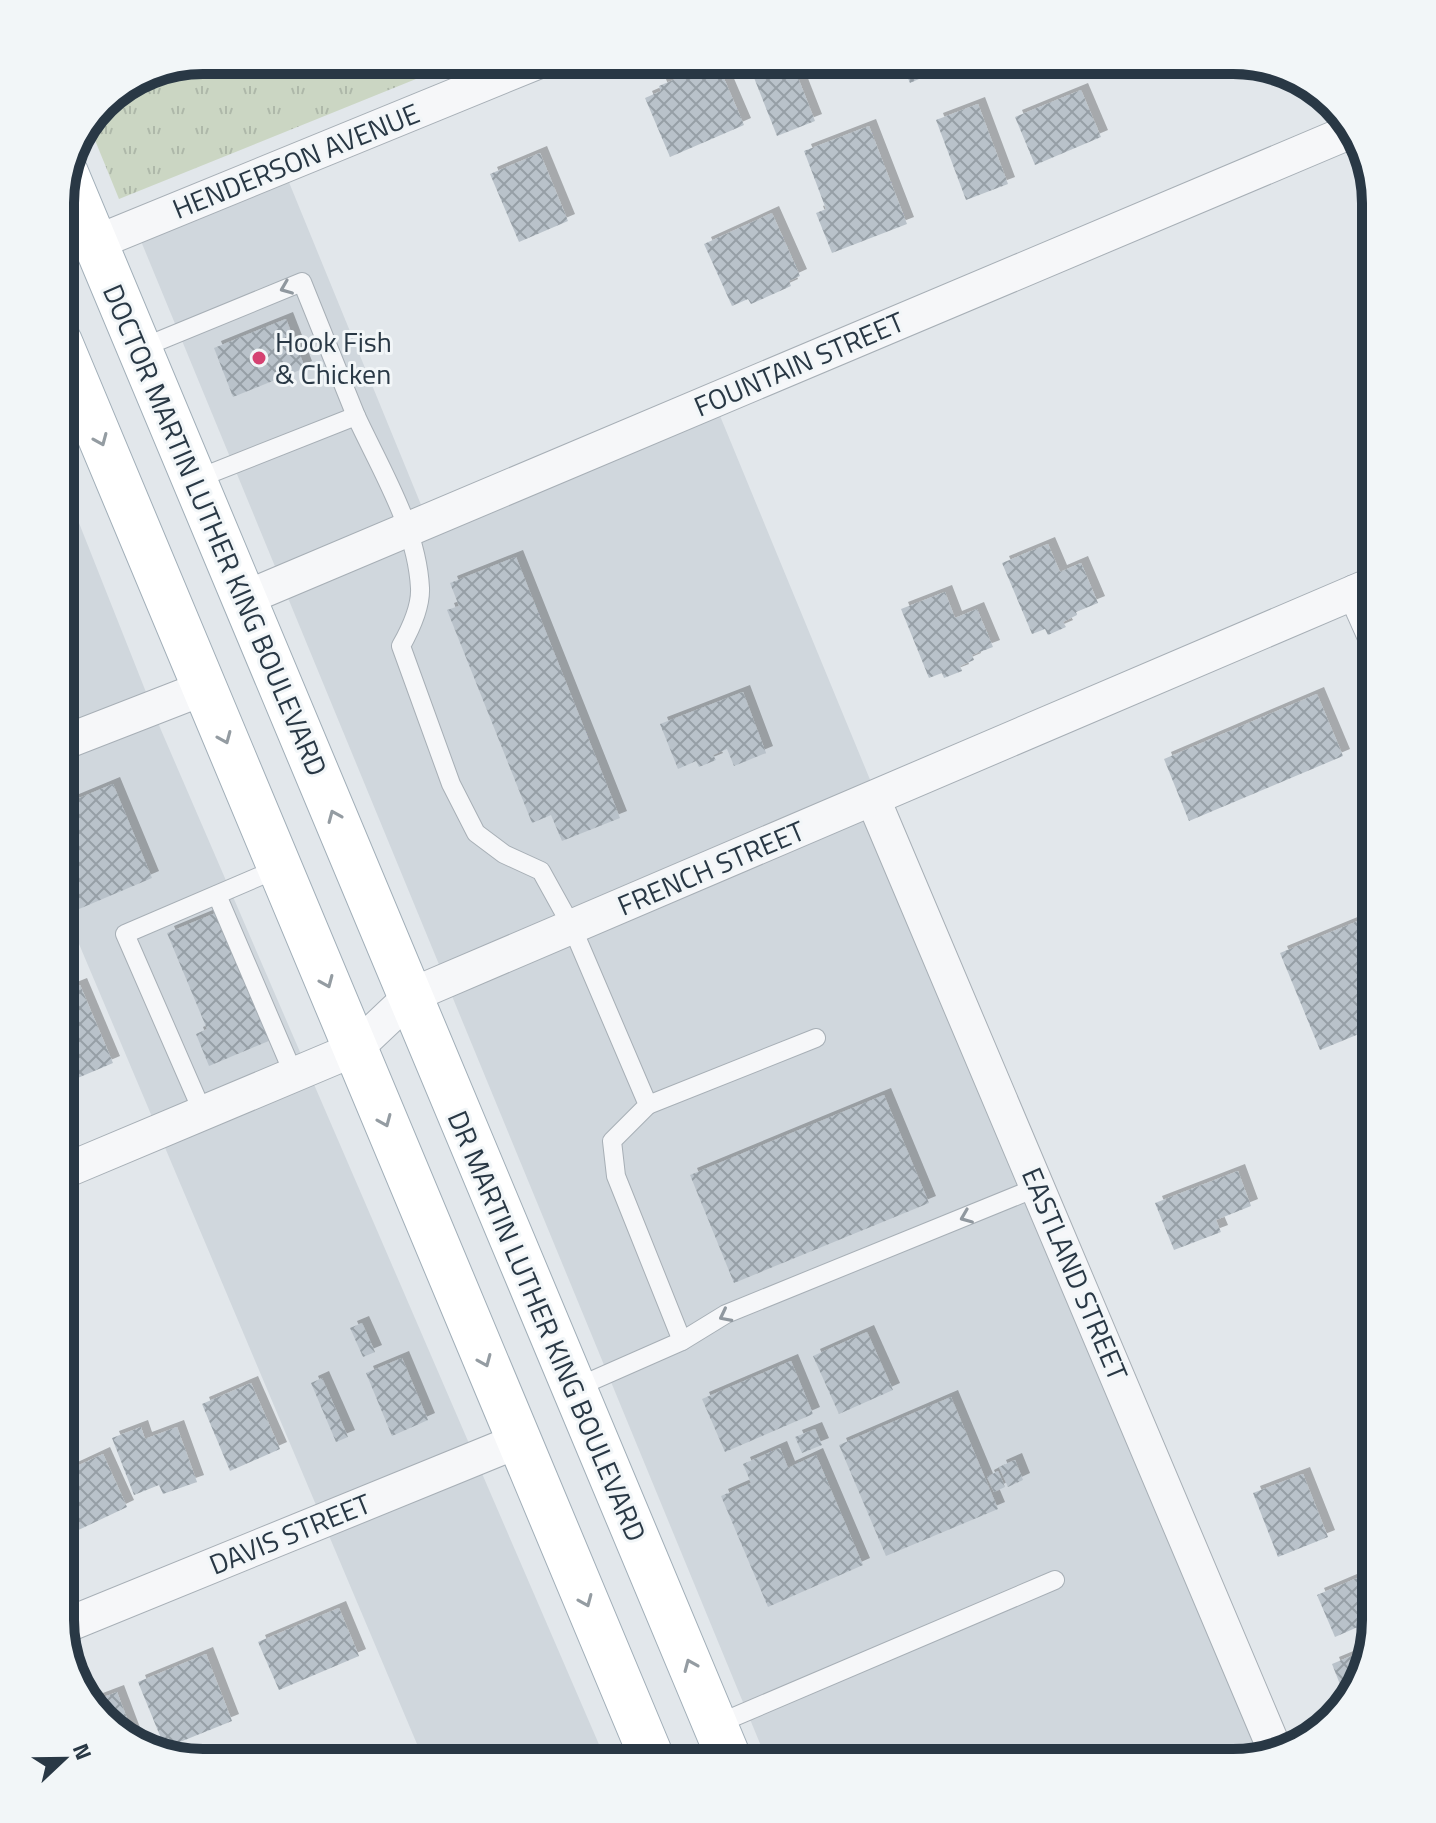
<svg xmlns="http://www.w3.org/2000/svg" width="1436" height="1823" font-family="'Titillium Web',sans-serif">
<style>
.built{fill:#d0d7dd}
.park{fill:url(#park-tufts)}
.building{fill:url(#building-cross-hatch);filter:url(#shadow)}
.lines{fill:none;stroke-linecap:round;stroke-linejoin:round}
.service-casing{stroke:#a7afb6;stroke-width:20}
.minor-casing{stroke:#a7afb6;stroke-width:36}
.primary-casing{stroke:#a1aeb8;stroke-width:46}
.service{stroke:#f6f7f9;stroke-width:18}
.minor{stroke:#f6f7f9;stroke-width:34}
.primary{stroke:#fff;stroke-width:44}
.oneway{stroke:#90989f}
.oneway2{stroke:#949ca2}
.poi-dot{fill:#d54272;stroke:#f2f6f8;stroke-width:3}
.labels{text-anchor:middle;stroke-width:6;stroke-linejoin:round;paint-order:stroke}
.street-label{font-size:28px;fill:#293845;stroke:#f2f6f8}
.poi-label{font-size:28px;fill:#293845;stroke:#f2f6f8;text-anchor:start}
.rim{fill:none;stroke:#293845;stroke-width:10}
</style>
<defs>
<pattern id="park-tufts" width="24" height="20" patternUnits="userSpaceOnUse" patternTransform="scale(2)"><rect width="24" height="20" fill="#cbd6c3"/><path d="M3 7l-1-3M5 7V3M7 7l1-3M15 17l-1-3M17 17v-4M19 17l1-3" fill="none" stroke="#aeb8a9"/></pattern>
<pattern id="building-cross-hatch" width="8" height="8" patternUnits="userSpaceOnUse" patternTransform="scale(2)"><rect width="8" height="8" fill="#b9c2ca"/><path d="M0 0l8 8M0 8l8-8" fill="none" stroke="#969fa6"/></pattern>
<filter id="shadow"><feDropShadow dx="7" dy="-7" stdDeviation="0" flood-color="#0004"/></filter>
</defs>
<rect width="100%" height="100%" fill="#e2e7eb"/>
<g class="built">
<polygon points="277,153 433,534 718,411 1271,1752 1234,1763 768,1763 129,212"/>
<polygon points="60,475 161,730 607,1763 425,1763 60,899"/>
</g>
<polygon class="park" points="203,60 463,60 119,199 88,123 108,96"/>
<g class="building">
<polygon points="747,60 791,60 815,121 777,136"/>
<polygon points="900,60 962,60 910,83"/>
<polygon points="719,67 744,125 670,157 645,98 661,91 659,86 697,70 699,74"/>
<polygon points="1081,90 1101,137 1035,165 1015,117"/>
<polygon points="978,104 1008,184 966,200 936,120"/>
<polygon points="869,126 907,224 832,253 816,213 826,209 804,151"/>
<polygon points="540,153 568,221 519,242 490,174"/>
<polygon points="772,213 800,276 789,281 791,286 751,304 748,299 732,306 704,244"/>
<polygon points="286,319 305,368 233,397 214,348"/>
<polygon points="1048,544 1060,572 1081,563 1098,603 1076,612 1077,615 1063,622 1066,627 1048,635 1045,629 1032,634 1002,563"/>
<polygon points="516,557 620,818 562,841 551,815 532,823 447,610 459,606 450,583"/>
<polygon points="945,592 955,618 977,609 993,647 972,655 974,660 960,666 962,671 944,678 942,673 929,678 901,609"/>
<polygon points="743,692 766,753 734,766 727,749 713,755 716,760 699,767 696,761 678,769 660,724"/>
<polygon points="1317,694 1343,756 1189,821 1164,759"/>
<polygon points="113,784 152,878 79,909 60,864 60,806"/>
<polygon points="218,912 271,1040 209,1066 196,1034 207,1029 167,933"/>
<polygon points="1370,916 1376,929 1376,1027 1320,1050 1280,953"/>
<polygon points="80,985 113,1063 66,1083 60,1068 60,993"/>
<polygon points="884,1095 929,1203 734,1283 690,1175"/>
<polygon points="1238,1171 1251,1206 1216,1220 1221,1232 1174,1250 1155,1203"/>
<polygon points="362,1323 375,1352 363,1357 350,1328"/>
<polygon points="867,1332 893,1390 839,1414 813,1356"/>
<polygon points="402,1358 428,1420 392,1436 366,1373"/>
<polygon points="791,1361 813,1414 725,1452 702,1399"/>
<polygon points="322,1378 348,1437 336,1442 311,1383"/>
<polygon points="251,1383 280,1449 230,1471 202,1404"/>
<polygon points="951,1397 998,1509 886,1556 839,1445"/>
<polygon points="141,1427 145,1439 177,1427 197,1482 163,1494 159,1485 134,1495 112,1438"/>
<polygon points="815,1429 822,1445 802,1453 795,1437"/>
<polygon points="780,1448 788,1468 816,1455 863,1565 768,1607 721,1496 751,1483 743,1464"/>
<polygon points="103,1454 127,1507 70,1534 60,1513 60,1474"/>
<polygon points="1015,1460 1023,1480 1008,1487 999,1467"/>
<polygon points="998,1471 1005,1487 994,1492 987,1477"/>
<polygon points="1303,1474 1328,1537 1278,1557 1253,1493"/>
<polygon points="1376,1570 1376,1619 1335,1637 1317,1595"/>
<polygon points="339,1608 359,1656 279,1690 258,1642"/>
<polygon points="1368,1649 1357,1691 1347,1702 1332,1664"/>
<polygon points="206,1654 232,1721 165,1748 138,1682"/>
<polygon points="117,1692 137,1745 88,1703"/>
</g>
<g class="lines">
<g class="service-casing">
<g id="service">
<polyline points="139,349 302,282 356,416"/>
<path d="M194,480L356,416C381,470 417,528 420,588C421,608 410,630 401,646L451,784L476,833L504,854L541,871L572,927L648,1105L612,1141L616,1176L682,1341"/>
<polyline points="217,895 294,1075"/>
<polyline points="648,1105 816,1038"/>
<polyline points="203,1113 125,934 279,868"/>
<polyline points="573,1389 682,1341 726,1314 1038,1187"/>
<polyline points="715,1725 1055,1580"/>
</g>
</g>
<g class="minor-casing">
<g id="minor">
<polyline points="95,243 542,60"/>
<polyline points="1355,592 1376,639"/>
<polyline points="243,599 1354,130"/>
<polyline points="60,744 204,688"/>
<polyline points="873,799 1275,1750"/>
<polyline points="60,1173 355,1049 412,995 1376,583"/>
<polyline points="62,1627 518,1441"/>
</g>
</g>
<g class="primary-casing">
<g id="primary">
<polyline points="66,173 731,1763"/>
<polyline points="60,342 654,1763"/>
</g>
</g>
<use href="#service" class="service"/>
<use href="#minor" class="minor"/>
<use href="#primary" class="primary"/>
</g>
<defs><path id="oneway-chevron" d="M-2-3.5L2.5 0L-2 3.5" fill="none" stroke-width="1.6" stroke-linecap="round" stroke-linejoin="round" transform="scale(2)"/></defs>
<g class="oneway">
<use href="#oneway-chevron" transform="translate(286 288) rotate(158)"/>
<use href="#oneway-chevron" transform="translate(966 1217) rotate(158)"/>
<use href="#oneway-chevron" transform="translate(725 1316) rotate(153)"/>
</g>
<g class="oneway2">
<use href="#oneway-chevron" transform="translate(101 440) rotate(67)"/>
<use href="#oneway-chevron" transform="translate(225 738) rotate(67)"/>
<use href="#oneway-chevron" transform="translate(334 816) rotate(-113)"/>
<use href="#oneway-chevron" transform="translate(327 982) rotate(67)"/>
<use href="#oneway-chevron" transform="translate(385 1121) rotate(67)"/>
<use href="#oneway-chevron" transform="translate(485 1361) rotate(67)"/>
<use href="#oneway-chevron" transform="translate(586 1601) rotate(67)"/>
<use href="#oneway-chevron" transform="translate(690 1665) rotate(-113)"/>
</g>
<circle class="poi-dot" cx="259" cy="358" r="8"/>
<g class="labels">
<g class="street-label">
<text transform="translate(296 161) rotate(-22)" y="10">HENDERSON AVENUE</text>
<text transform="translate(799 364) rotate(-23)" y="10">FOUNTAIN STREET</text>
<text transform="translate(215 530) rotate(67)" y="10">DOCTOR MARTIN LUTHER KING BOULEVARD</text>
<text transform="translate(711 868) rotate(-23)" y="10">FRENCH STREET</text>
<text transform="translate(1075 1274) rotate(67)" y="10">EASTLAND STREET</text>
<text transform="translate(547 1326) rotate(67)" y="10">DR MARTIN LUTHER KING BOULEVARD</text>
<text transform="translate(290 1534) rotate(-22)" y="10">DAVIS STREET</text>
</g>
<g class="poi-label">
<text x="275" y="352">Hook Fish<tspan x="275" dy="32">&amp; Chicken</tspan></text>
</g>
</g>
<path d="M0 0H1436V1823H0ZM203 74H1233A129 129 0 0 1 1362 203V1620A129 129 0 0 1 1233 1749H203A129 129 0 0 1 74 1620V203A129 129 0 0 1 203 74Z" fill="#f2f6f8" fill-rule="evenodd"/>
<path class="rim" d="M203 74H1233A129 129 0 0 1 1362 203V1620A129 129 0 0 1 1233 1749H203A129 129 0 0 1 74 1620V203A129 129 0 0 1 203 74Z"/>
<g transform="translate(64 1759) rotate(68)" stroke="#f2f6f8" stroke-width="6" paint-order="stroke">
<path d="M0-6L14 30L0 20L-14 30Z" fill="#293845"/>
<text y="-12" font-size="22" font-weight="bold" text-anchor="middle" fill="#293845">N</text>
</g>
</svg>
